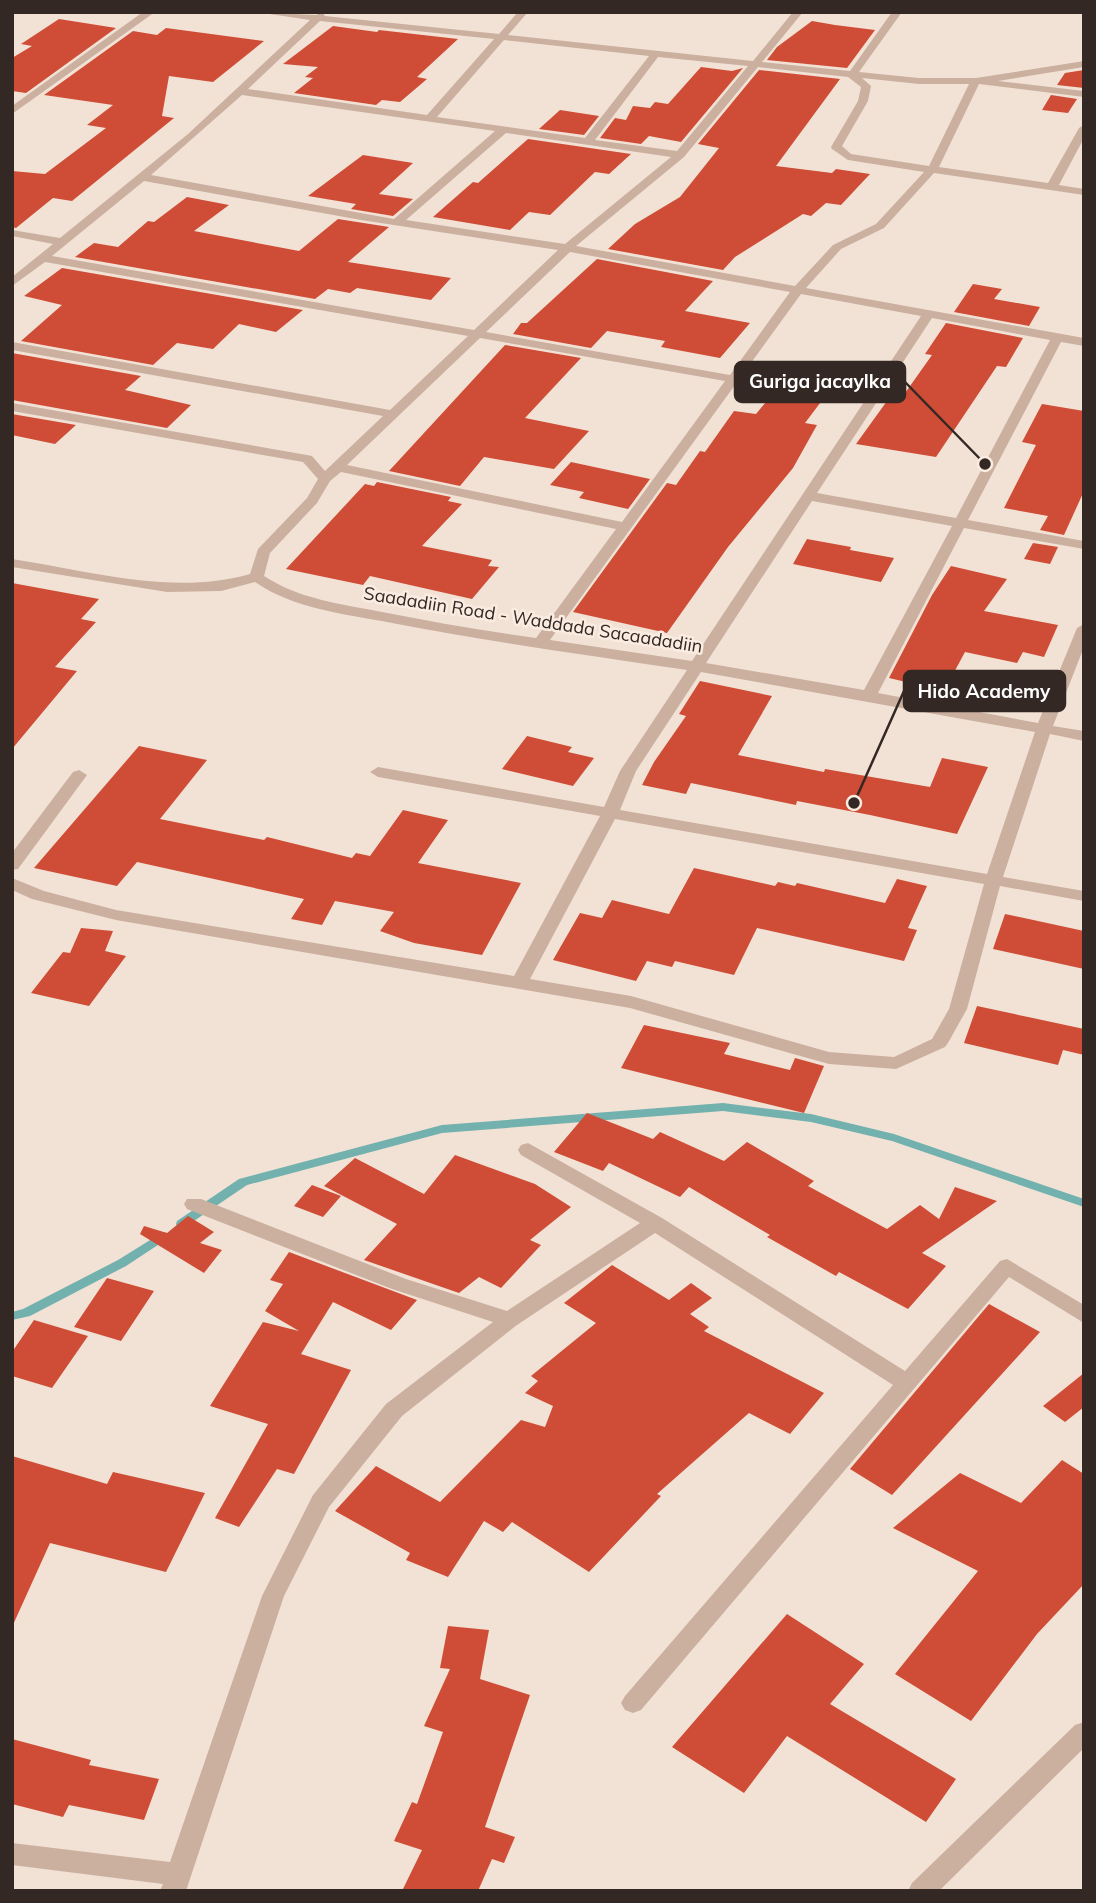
<svg xmlns="http://www.w3.org/2000/svg" width="1096" height="1903" font-family="Mulish,sans-serif">
<style>
.lines{fill:none;stroke-linecap:round;stroke-linejoin:round}
.stream{fill:#72b1ae;fill-rule:evenodd}
.building{fill:#cf4d36}
.street{fill:#cbb0a0;fill-rule:evenodd}
.labels{text-anchor:middle;stroke-width:5;stroke-linejoin:round;paint-order:stroke}
.street-label{font-size:18px;fill:#342824;stroke:#faece1}
.leader{fill:none;stroke:#342824;stroke-width:2.5}
.callout-dot{fill:#342824;stroke:#faece1;stroke-width:2.5}
.callout{fill:#342824;stroke:#342824;stroke-width:2.5}
.callout-label{font-size:19px;text-anchor:middle;font-weight:bold;fill:#fff}
</style>
<rect width="100%" height="100%" fill="#f2e2d5"/>
<g class="lines">
<g class="stream">
<polygon points="723,1103 811,1114 894,1134 1084,1199 1084,1207 892,1141 811,1122 723,1111 442,1133 247,1185 185,1227 177,1227 176,1224 177,1221 239,1179 442,1125"/>
<polygon points="163,1232 167,1233 168,1236 167,1239 126,1266 30,1316 12,1320 12,1312 23,1309 118,1260"/>
</g>
</g>
<g class="building">
<polygon points="59,19 116,28 26,93 12,91 12,58 32,46 21,44"/>
<polygon points="812,21 835,25 875,30 847,68 767,60 777,47"/>
<polygon points="333,26 377,32 379,30 458,39 417,77 427,79 400,102 382,100 376,105 294,93 313,78 305,77 318,67 283,64"/>
<polygon points="166,28 264,41 213,82 169,76 162,116 174,118 72,201 53,198 16,228 12,227 12,171 45,174 106,128 87,125 113,105 44,95 133,31 157,35"/>
<polygon points="701,67 732,71 743,68 681,142 649,136 641,144 600,138 615,118 626,120 633,106 650,108 655,102 668,104"/>
<polygon points="759,70 840,79 776,166 832,173 836,169 870,174 841,205 826,203 811,216 803,214 735,257 723,270 608,249 635,224 680,197 719,148 698,144"/>
<polygon points="1084,70 1084,88 1057,85 1065,73"/>
<polygon points="1051,95 1077,99 1068,113 1042,110"/>
<polygon points="560,110 599,116 584,135 539,129"/>
<polygon points="528,139 631,154 609,174 595,172 550,215 529,212 510,230 433,217 473,182 478,183"/>
<polygon points="363,155 413,163 379,194 413,199 393,216 351,209 356,204 308,196"/>
<polygon points="187,197 229,205 194,231 299,251 338,219 389,227 348,262 451,278 431,300 357,288 350,293 328,289 315,299 75,257 94,243 118,247 148,221 154,222"/>
<polygon points="597,259 713,281 685,311 750,323 720,358 661,347 665,341 607,331 591,348 513,334 521,323 527,323"/>
<polygon points="62,268 303,310 276,332 239,324 213,349 177,343 153,365 21,341 62,305 24,296"/>
<polygon points="973,284 1002,289 994,299 1040,307 1029,326 954,312"/>
<polygon points="946,323 1023,338 1006,367 997,366 936,457 856,444 887,401 898,403 932,355 925,354"/>
<polygon points="505,345 581,358 525,418 589,431 554,469 484,457 460,486 389,471"/>
<polygon points="12,353 141,376 125,390 191,405 167,428 12,400"/>
<polygon points="799,362 845,370 805,423 817,425 793,468 728,547 667,633 573,612 667,483 676,485 700,451 705,452 734,411 756,414"/>
<polygon points="1042,404 1084,411 1084,491 1064,535 1040,530 1048,516 1004,508 1036,445 1022,442"/>
<polygon points="12,414 76,425 55,444 12,435"/>
<polygon points="571,462 650,479 628,509 579,498 584,492 550,485"/>
<polygon points="377,482 451,497 448,501 462,504 422,546 492,560 488,566 499,567 472,599 370,576 363,585 286,569 365,484 374,486"/>
<polygon points="807,539 851,547 850,550 894,558 881,582 793,564"/>
<polygon points="1033,543 1058,547 1050,564 1024,559"/>
<polygon points="951,566 1007,579 984,611 1058,625 1044,657 1023,652 1017,663 965,652 944,691 889,678 932,595"/>
<polygon points="12,583 99,599 81,619 96,622 55,667 77,671 12,749"/>
<polygon points="700,681 772,696 738,755 824,772 825,769 930,787 942,758 988,767 957,834 870,815 797,801 796,805 691,783 686,794 642,785 654,762 686,716 679,714"/>
<polygon points="527,736 572,747 568,752 594,758 573,786 502,769"/>
<polygon points="139,746 207,760 160,819 264,840 267,837 352,858 356,853 370,856 403,810 448,820 418,863 521,883 482,955 414,943 380,931 394,912 335,901 322,925 291,919 304,899 137,862 117,886 34,868"/>
<polygon points="694,868 775,886 778,882 795,886 797,883 885,903 897,879 927,886 908,928 917,930 904,961 757,928 734,975 675,961 672,967 647,961 636,981 553,960 580,913 602,918 612,900 669,914"/>
<polygon points="1005,914 1084,931 1084,969 993,949"/>
<polygon points="81,928 113,931 105,951 126,956 89,1006 31,993 63,952 70,953"/>
<polygon points="977,1006 1084,1029 1084,1055 1063,1050 1058,1065 964,1043"/>
<polygon points="644,1025 730,1043 724,1054 790,1070 795,1058 824,1066 804,1113 621,1068"/>
<polygon points="587,1113 653,1139 660,1132 724,1161 747,1142 814,1181 808,1186 887,1229 920,1205 939,1219 955,1187 997,1201 922,1253 946,1266 908,1309 839,1272 836,1276 767,1237 770,1235 689,1187 680,1197 609,1163 603,1171 554,1152"/>
<polygon points="455,1155 535,1184 571,1207 530,1240 541,1245 501,1288 479,1277 459,1293 364,1260 397,1224 324,1186 355,1158 424,1194"/>
<polygon points="312,1185 341,1196 323,1217 294,1206"/>
<polygon points="188,1216 214,1232 200,1243 222,1250 204,1273 140,1234 144,1226 167,1233"/>
<polygon points="289,1252 417,1300 391,1330 333,1302 301,1354 351,1370 294,1474 277,1469 239,1527 215,1518 268,1424 210,1406 263,1322 299,1331 265,1311 283,1284 270,1280"/>
<polygon points="612,1265 669,1300 691,1283 712,1298 690,1314 709,1327 704,1331 824,1393 790,1434 749,1413 657,1494 661,1496 589,1572 512,1522 503,1532 484,1521 448,1577 406,1560 410,1553 335,1511 376,1466 440,1502 521,1420 545,1427 553,1406 525,1393 538,1381 531,1376 596,1323 564,1303"/>
<polygon points="107,1278 154,1291 121,1341 74,1327"/>
<polygon points="989,1304 1040,1332 892,1495 850,1469"/>
<polygon points="34,1320 88,1336 52,1388 12,1376 12,1352"/>
<polygon points="1084,1373 1084,1407 1065,1422 1043,1406"/>
<polygon points="12,1456 107,1484 113,1472 205,1493 166,1572 50,1543 12,1627"/>
<polygon points="1062,1460 1084,1474 1084,1584 1037,1634 971,1721 895,1674 978,1571 893,1528 960,1473 1021,1503"/>
<polygon points="787,1614 864,1664 830,1704 956,1779 926,1822 787,1736 744,1793 672,1747"/>
<polygon points="448,1626 489,1630 480,1679 530,1695 485,1827 515,1837 504,1863 492,1859 478,1891 402,1891 422,1850 394,1841 412,1802 417,1804 443,1732 424,1726 450,1669 440,1668"/>
<polygon points="12,1739 91,1760 89,1765 159,1779 144,1820 69,1805 63,1817 12,1804"/>
</g>
<g class="lines">
<g class="street">
<polygon points="143,12 155,12 12,114 12,106"/>
<path d="M256,12L316,15L322,12L325,16L499,34L518,12H528L508,35L753,61L793,12H803L762,62L850,71L892,12H902L859,72L919,78H976L1084,61V67L998,81L1084,91V97L979,84L939,167L1048,183L1079,128L1084,125V138L1059,185L1084,189V195L934,173L884,228L841,249L806,288L1084,338V346L1061,342L968,520L1084,541V549L964,528L878,693L1038,723L1077,628L1084,624V647L1053,726L1084,731V741L1050,734L1003,877L1084,891V901L1000,886L967,1009L948,1043L945,1047L896,1069L829,1064L630,1008L116,920L32,899L12,890V878L44,891L116,910L514,976L600,816L378,777L370,772L378,767L604,807L620,771L687,670C588,655 490,642 392,623C345,614 294,609 255,582L221,591L167,592L12,567V559C90,571 173,596 250,574L258,549L307,498L318,479L303,462L12,411V403L307,455L312,456L325,471L383,416L12,350V342L390,410L468,336L45,262L12,286V277L53,244L12,236V230L60,238L188,134L310,20ZM320,21L494,39L427,115L248,89ZM504,40L649,56L585,138L437,117ZM658,57L748,66L677,151L595,140ZM758,67L848,77L861,87L858,101L831,147L832,149L848,160L924,172L876,224L833,245L795,286L576,246L684,157ZM862,78L919,84H969L929,166L851,154L842,146L868,101L871,86ZM242,95L495,131L394,219L151,175ZM506,133L671,157L565,244L406,220ZM144,181L361,220L558,250L474,330L52,256ZM570,252L790,292L730,375L486,332ZM801,294L921,316L692,661L550,640ZM932,318L1050,340L956,518L817,493ZM480,338L725,381L622,522L347,465ZM341,472L616,529L536,638C484,631 433,622 382,612C341,604 299,599 264,576L270,553L317,503L330,481ZM812,501L952,526L864,690L706,663ZM701,672L1035,732L987,874L620,810L636,771ZM615,819L984,884L949,1009L932,1039L894,1057L829,1052L631,996L530,979Z"/>
<polygon points="79,770 87,775 18,869 12,870 12,853 73,772"/>
<polygon points="528,1143 662,1218 905,1371 1000,1261 1007,1259 1084,1305 1084,1323 1009,1277 641,1710 633,1713 625,1710 621,1703 625,1696 893,1385 655,1233 517,1325 402,1416 329,1507 284,1596 186,1891 160,1891 163,1884 12,1865 12,1843 170,1862 262,1596 313,1495 386,1404 493,1322 392,1289 187,1209 184,1204 187,1199 201,1199 406,1279 507,1311 640,1223 521,1155 518,1150 521,1145"/>
<polygon points="1084,1722 1084,1748 939,1891 908,1891 912,1883 1075,1725"/>
</g>
</g>
<g class="labels">
<g class="street-label">
<text transform="translate(533 620) rotate(9)" y="6">Saadadiin Road - Waddada Sacaadadiin</text>
</g>
</g>
<path class="leader" d="M985 464L905 382M854 803L904 691"/>
<g class="callout-dot">
<circle cx="985" cy="464" r="7"/>
<circle cx="854" cy="803" r="7"/>
</g>
<g class="callout">
<rect x="735" y="362" width="170" height="40" rx="7"/>
<rect x="904" y="671" width="161" height="40" rx="7"/>
</g>
<g class="callout-label">
<text x="820" y="388">Guriga jacaylka</text>
<text x="984" y="698">Hido Academy</text>
</g>
<rect width="1096" height="1903" fill="none" stroke="#342824" stroke-width="28"/>
</svg>
